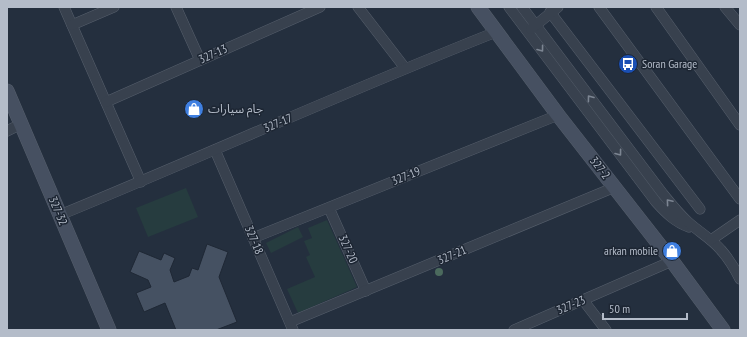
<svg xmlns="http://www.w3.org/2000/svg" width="747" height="337" font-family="'PT Sans Narrow','Noto Sans Arabic',sans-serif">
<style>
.green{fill:#263c3f}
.building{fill:#455162;stroke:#1f2835}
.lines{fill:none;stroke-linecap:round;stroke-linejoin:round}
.street-casing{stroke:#565f6c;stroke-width:11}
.secondary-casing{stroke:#565f6c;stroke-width:15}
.street{stroke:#38414e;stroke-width:10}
.secondary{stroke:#465061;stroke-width:14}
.tree{fill:#4b6a5d}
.oneway{stroke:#7c8592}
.labels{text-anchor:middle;stroke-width:3;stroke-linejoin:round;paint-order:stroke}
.street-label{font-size:12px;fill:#b4bcc9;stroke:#1d2633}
.poi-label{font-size:12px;fill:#b4bcc9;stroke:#1d2633;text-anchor:start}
</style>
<rect width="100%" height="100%" fill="#242f3e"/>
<g class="green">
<polygon points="186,188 198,217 148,237 136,208"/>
<polygon points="327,220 357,287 298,313 287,289 315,277 306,257 310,255 304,241 312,238 308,228"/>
<polygon points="298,227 303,237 271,253 266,243"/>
</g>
<polygon class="building" points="207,244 228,252 219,277 237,322 216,330 176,330 165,303 144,312 136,293 151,287 148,280 130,272 139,251 161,260 164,253 175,258 170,270 174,282 189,276 192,268 198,270"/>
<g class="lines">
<g class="street-casing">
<g id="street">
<polyline points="64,7 141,182"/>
<polyline points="176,7 200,60"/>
<polyline points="358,7 405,68"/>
<path d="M509,7L656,202C666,213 675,222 689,227"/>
<path d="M522,7L663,194C671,204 679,214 688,222C699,232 712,239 721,250C729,259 735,269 740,279"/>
<polyline points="599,7 740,199"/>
<polyline points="656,7 740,125"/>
<polyline points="725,7 740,25"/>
<polyline points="550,12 700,209"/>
<polyline points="72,25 114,7"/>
<polyline points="531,29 558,7"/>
<polyline points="106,102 320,7"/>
<polyline points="7,131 21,124"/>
<polyline points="215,150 293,330"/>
<polyline points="329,208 366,291"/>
<path d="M60,215C206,155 349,90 496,32"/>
<polyline points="253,238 558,115"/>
<polyline points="711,240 740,220"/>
<polyline points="583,300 606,330"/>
<polyline points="290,322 615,187"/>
<polyline points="514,330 672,261"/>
</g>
</g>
<g class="secondary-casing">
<g id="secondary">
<polyline points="478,7 558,115 672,261 723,330"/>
<polyline points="7,91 109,330"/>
</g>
</g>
<use href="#street" class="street"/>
<use href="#secondary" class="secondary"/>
</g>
<circle class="tree" cx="439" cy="272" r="4"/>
<defs><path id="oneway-chevron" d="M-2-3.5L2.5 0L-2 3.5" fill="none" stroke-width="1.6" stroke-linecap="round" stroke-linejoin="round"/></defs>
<g class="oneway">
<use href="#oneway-chevron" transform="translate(541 49) rotate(53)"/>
<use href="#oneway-chevron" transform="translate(590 98) rotate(-127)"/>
<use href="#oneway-chevron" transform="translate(619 153) rotate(53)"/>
<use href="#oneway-chevron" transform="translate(669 202) rotate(-130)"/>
</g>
<defs>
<g id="bus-disc" transform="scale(1)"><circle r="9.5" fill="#1a4fb4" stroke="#1d2633"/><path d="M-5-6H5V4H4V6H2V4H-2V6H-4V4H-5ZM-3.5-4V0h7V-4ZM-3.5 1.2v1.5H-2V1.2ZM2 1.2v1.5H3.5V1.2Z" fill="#fff"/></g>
<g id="shop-disc" transform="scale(1)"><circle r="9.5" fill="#3f7fe0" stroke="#1d2633"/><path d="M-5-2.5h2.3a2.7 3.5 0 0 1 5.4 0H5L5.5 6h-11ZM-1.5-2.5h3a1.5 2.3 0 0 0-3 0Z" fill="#fff"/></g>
</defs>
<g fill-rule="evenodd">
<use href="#bus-disc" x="628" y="64"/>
<use href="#shop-disc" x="194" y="109"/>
<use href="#shop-disc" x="672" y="251"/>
</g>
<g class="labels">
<g class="street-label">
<text transform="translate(213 54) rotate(-24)" y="4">327-13</text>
<text transform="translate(278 123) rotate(-23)" y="4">327-17</text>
<text transform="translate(600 168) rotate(52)" y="4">327-2</text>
<text transform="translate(406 176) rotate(-22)" y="4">327-19</text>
<text transform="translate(58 211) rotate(67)" y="4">327-32</text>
<text transform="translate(254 240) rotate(67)" y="4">327-18</text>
<text transform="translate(348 249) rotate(66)" y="4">327-20</text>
<text transform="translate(452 255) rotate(-23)" y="4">327-21</text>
<text transform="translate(571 305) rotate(-23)" y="4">327-23</text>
</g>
<g class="poi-label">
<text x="642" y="68">Soran Garage</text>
<text x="208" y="113">جام سيارات</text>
<text x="658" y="255" text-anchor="end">arkan mobile</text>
</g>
</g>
<rect width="747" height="337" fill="none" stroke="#b4bcc9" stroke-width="16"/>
<path d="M603 313v6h84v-6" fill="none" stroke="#b4bcc9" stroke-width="2"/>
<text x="609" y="313" font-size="12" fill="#b4bcc9" stroke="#1d2633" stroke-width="3" paint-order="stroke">50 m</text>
</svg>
